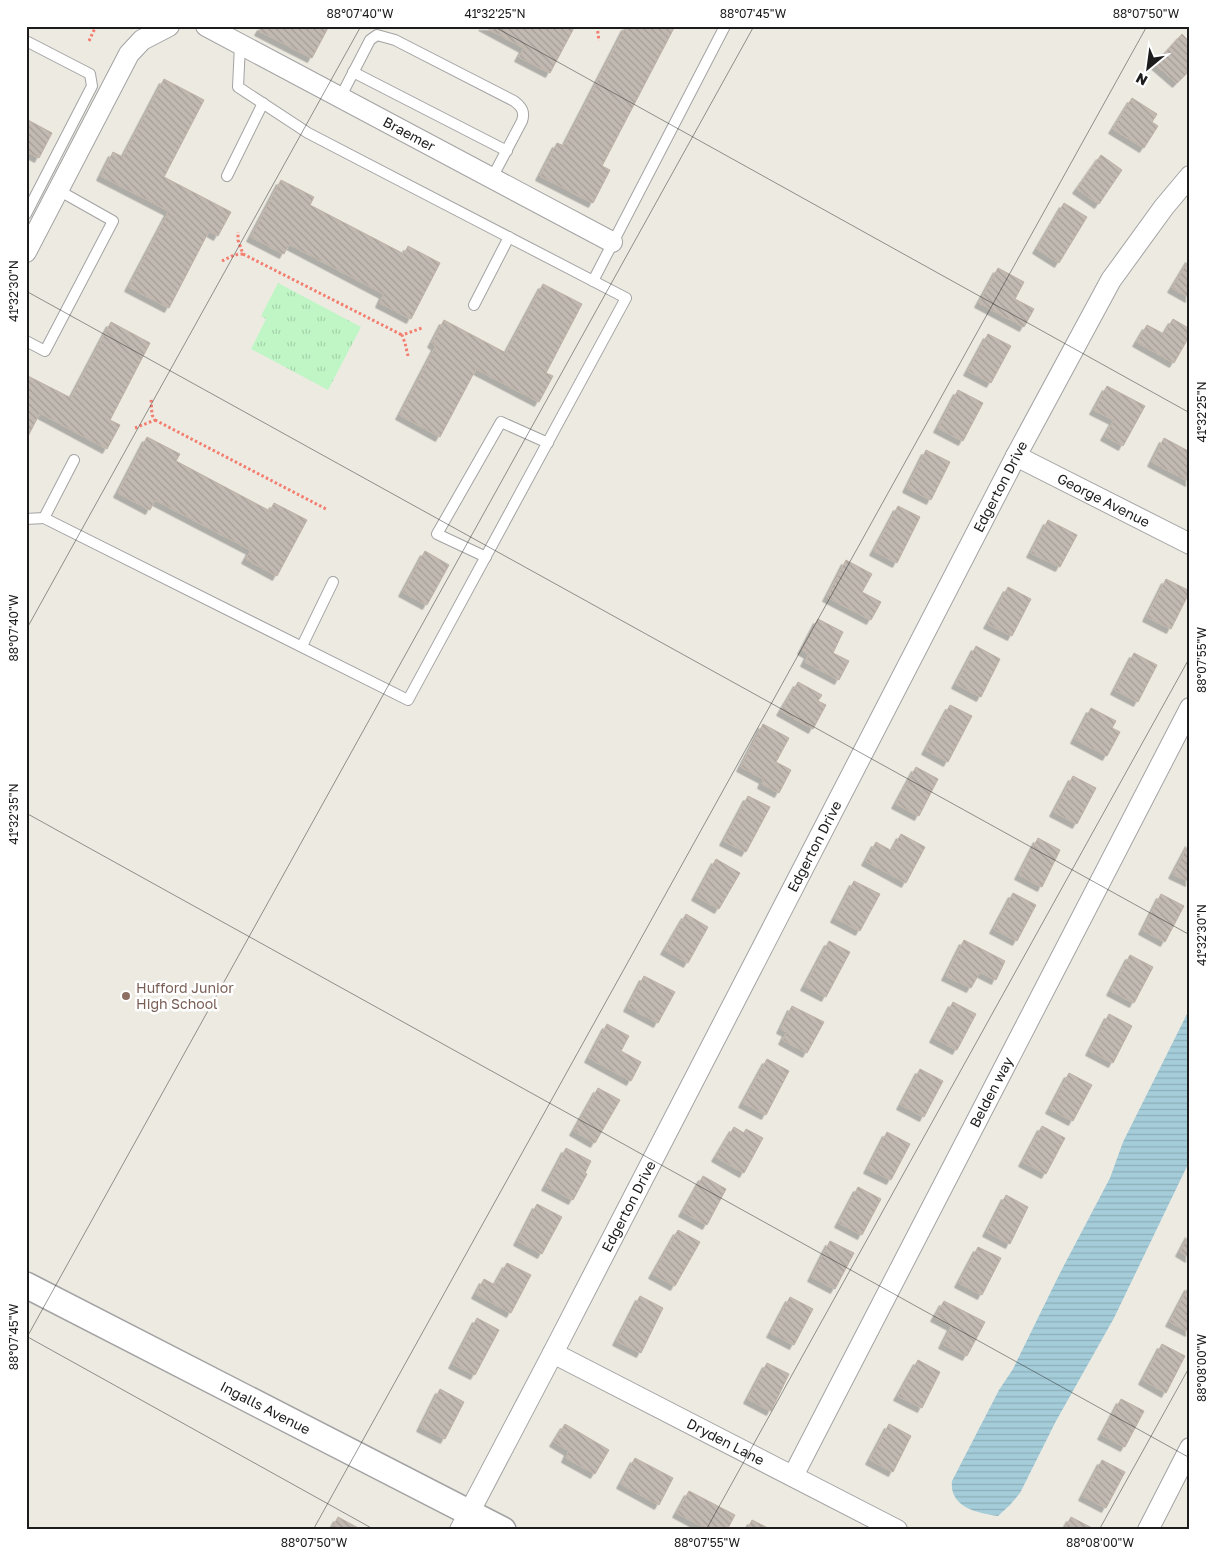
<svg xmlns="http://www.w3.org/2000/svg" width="1216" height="1556" font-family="'Golos Text',sans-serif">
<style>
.park{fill:url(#park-tufts)}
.water{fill:url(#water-rules)}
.building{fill:url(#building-back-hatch);stroke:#beb1a5;filter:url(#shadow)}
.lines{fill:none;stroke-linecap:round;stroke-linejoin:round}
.service-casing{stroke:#a3a3a3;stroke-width:12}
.minor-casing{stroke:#a3a3a3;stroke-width:22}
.tertiary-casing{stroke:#a3a3a3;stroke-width:28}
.path{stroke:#f37d6e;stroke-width:3;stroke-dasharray:2.5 2.5;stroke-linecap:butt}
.service{stroke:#fff;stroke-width:10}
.minor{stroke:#fff;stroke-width:20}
.tertiary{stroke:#fff;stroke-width:25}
.ticks{fill:none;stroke:#1c1c1c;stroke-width:1;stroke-opacity:0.45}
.education-dot{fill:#8d6e63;stroke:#fff;stroke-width:2}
.labels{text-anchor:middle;stroke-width:5;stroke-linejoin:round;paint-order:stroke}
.street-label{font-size:14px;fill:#1c1c1c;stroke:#fff}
.education-label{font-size:14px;fill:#785e54;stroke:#fff;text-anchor:start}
.neatline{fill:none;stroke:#1c1c1c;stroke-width:2}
.ticks-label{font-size:12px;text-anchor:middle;fill:#1c1c1c}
</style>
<defs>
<pattern id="park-tufts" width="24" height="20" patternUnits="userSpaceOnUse" patternTransform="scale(1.25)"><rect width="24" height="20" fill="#c0f6c5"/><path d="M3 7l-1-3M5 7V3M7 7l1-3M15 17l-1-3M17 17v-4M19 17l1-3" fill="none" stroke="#a4d2a9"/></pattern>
<pattern id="water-rules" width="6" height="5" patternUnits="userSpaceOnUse" patternTransform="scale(1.25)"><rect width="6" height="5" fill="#a4ccd9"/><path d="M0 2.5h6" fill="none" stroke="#8dafba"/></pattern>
<pattern id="building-back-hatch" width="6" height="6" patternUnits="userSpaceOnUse" patternTransform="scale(1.25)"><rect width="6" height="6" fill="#c1b9b2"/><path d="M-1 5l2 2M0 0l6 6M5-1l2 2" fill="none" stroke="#a59e98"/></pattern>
<filter id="shadow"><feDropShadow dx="-4.5" dy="4.5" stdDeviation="0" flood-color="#0004"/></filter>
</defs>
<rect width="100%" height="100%" fill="#edeae2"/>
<polygon class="park" points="278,283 361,327 328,390 251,349 266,319 261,316"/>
<path class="water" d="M1190,1008V1160L1114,1318L1056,1421L1020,1493L1010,1505L998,1516C977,1513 949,1507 952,1481L999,1390L1013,1369L1060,1273L1110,1178L1123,1142Z"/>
<g class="building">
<polygon points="262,26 329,26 312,58 259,31"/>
<polygon points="483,26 575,26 550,73 519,57 524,48"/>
<polygon points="626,26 675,26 602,166 610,170 593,203 540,176 557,143 564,146"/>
<polygon points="1182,34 1190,42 1190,70 1177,83 1155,64"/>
<polygon points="164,79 204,100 164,177 231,212 218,236 209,231 169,308 129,287 169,211 101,176 113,152 123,157"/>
<polygon points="1132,98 1157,114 1152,122 1158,126 1144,148 1113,129"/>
<polygon points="28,120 52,133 39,158 28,152 26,156 26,124"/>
<polygon points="1101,155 1122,170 1099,204 1077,189"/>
<polygon points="281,180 314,197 310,205 404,254 408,246 440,263 411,319 380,303 384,294 289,244 284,254 251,237"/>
<polygon points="1064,203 1087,217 1059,263 1037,249"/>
<polygon points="1190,258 1190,298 1172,288"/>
<polygon points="998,268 1024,282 1015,299 1034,309 1024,327 979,303"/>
<polygon points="543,284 582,304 546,373 553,376 539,402 476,369 440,437 400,415 436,346 432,343 444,320 506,353"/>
<polygon points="1173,319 1190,329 1190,335 1174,363 1137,342 1147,325 1164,334"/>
<polygon points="111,322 150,343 110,420 120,425 107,449 40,413 26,440 26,375 71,398"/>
<polygon points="988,334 1011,346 991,383 968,371"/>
<polygon points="1107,386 1145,406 1123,446 1105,436 1114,420 1094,410"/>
<polygon points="958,390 983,403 963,441 938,428"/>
<polygon points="147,437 180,454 176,461 270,511 274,503 307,520 277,576 246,559 251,550 155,500 150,510 118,493"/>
<polygon points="1164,438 1190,452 1190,482 1152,462"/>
<polygon points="926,450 950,462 931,500 907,488"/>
<polygon points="898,506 920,517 897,563 874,551"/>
<polygon points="1048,520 1077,535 1060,567 1031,553"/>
<polygon points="425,551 449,565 427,605 403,592"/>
<polygon points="846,560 872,574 862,592 881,602 871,620 827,597"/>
<polygon points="1166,579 1190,591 1171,629 1147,617"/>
<polygon points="1008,587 1031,599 1012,636 988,624"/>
<polygon points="818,619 843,632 833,653 849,661 839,680 805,662 809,654 802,650"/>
<polygon points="976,646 1000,659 981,697 956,684"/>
<polygon points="1134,653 1157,665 1138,702 1115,690"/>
<polygon points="798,682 822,695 818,701 826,705 813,729 781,711"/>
<polygon points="950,705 972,716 948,762 926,750"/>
<polygon points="1091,708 1116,721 1112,728 1120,732 1107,756 1075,739"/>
<polygon points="763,724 789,738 776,762 791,770 779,793 762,784 764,779 741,767"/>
<polygon points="916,767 938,779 919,816 896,804"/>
<polygon points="1073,776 1096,788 1077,824 1054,812"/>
<polygon points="748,796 770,807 746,852 724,841"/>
<polygon points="901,834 925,847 906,883 866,861 876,842 892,851"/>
<polygon points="1038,838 1060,850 1042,887 1019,875"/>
<polygon points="1190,842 1190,882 1173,874"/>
<polygon points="716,859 740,873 719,909 696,896"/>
<polygon points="854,881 880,894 860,931 835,918"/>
<polygon points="1013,893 1036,905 1017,941 994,929"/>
<polygon points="1161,894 1184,906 1165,942 1143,930"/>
<polygon points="686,914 708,927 688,963 665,950"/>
<polygon points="964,940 1005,961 996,980 980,972 971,988 946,976"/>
<polygon points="829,941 850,952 826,997 805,986"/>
<polygon points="1130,955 1153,967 1134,1003 1111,991"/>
<polygon points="644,976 675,992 658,1023 628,1007"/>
<polygon points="953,1002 976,1014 957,1050 934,1038"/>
<polygon points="792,1006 824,1022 807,1053 783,1040 787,1032 781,1029"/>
<polygon points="1109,1014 1132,1026 1113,1063 1090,1051"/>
<polygon points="607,1024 629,1036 621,1051 641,1062 631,1081 589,1058"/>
<polygon points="767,1059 789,1071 766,1115 743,1103"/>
<polygon points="920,1069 943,1081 924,1117 901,1105"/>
<polygon points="1069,1073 1092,1085 1073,1121 1050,1109"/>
<polygon points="598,1088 620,1100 595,1143 574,1131"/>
<polygon points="1042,1126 1065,1138 1046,1174 1023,1162"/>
<polygon points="734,1127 744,1133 746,1129 763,1138 744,1173 716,1157"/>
<polygon points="887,1132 910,1144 891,1180 868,1169"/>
<polygon points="566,1148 591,1161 585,1173 587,1174 573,1200 546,1186"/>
<polygon points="703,1176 726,1189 707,1225 683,1212"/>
<polygon points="858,1187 881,1199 862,1235 839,1223"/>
<polygon points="1006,1195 1028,1207 1010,1244 987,1232"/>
<polygon points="537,1204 562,1217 542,1254 518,1241"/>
<polygon points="678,1230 700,1242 675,1286 653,1274"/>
<polygon points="1190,1233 1190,1258 1180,1252"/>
<polygon points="830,1241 854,1253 835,1289 812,1277"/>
<polygon points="978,1247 1001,1258 982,1295 959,1283"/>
<polygon points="507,1263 531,1275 511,1313 476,1294 484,1279 495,1285"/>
<polygon points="1189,1286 1190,1286 1190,1332 1170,1322"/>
<polygon points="640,1296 663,1308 641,1353 617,1341"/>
<polygon points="790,1297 813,1309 794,1345 771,1333"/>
<polygon points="944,1301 985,1322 967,1356 943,1344 952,1326 935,1317"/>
<polygon points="477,1318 499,1330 475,1375 453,1364"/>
<polygon points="1162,1344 1185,1356 1166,1393 1143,1380"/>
<polygon points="918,1360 940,1372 922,1408 898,1396"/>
<polygon points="767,1363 789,1374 771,1411 748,1399"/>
<polygon points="440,1389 464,1402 445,1439 421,1427"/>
<polygon points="1121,1399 1144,1411 1125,1447 1102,1435"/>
<polygon points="565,1424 609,1450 595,1474 566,1458 569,1451 554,1442"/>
<polygon points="889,1424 911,1436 893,1472 870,1460"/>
<polygon points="635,1458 673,1478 659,1505 621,1484"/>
<polygon points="1102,1460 1125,1472 1106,1508 1083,1496"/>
<polygon points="689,1491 735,1515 727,1530 709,1530 677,1513"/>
<polygon points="338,1517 362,1530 331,1530"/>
<polygon points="1071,1517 1094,1529 1093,1530 1064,1530"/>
<polygon points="752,1520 772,1530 747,1530"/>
</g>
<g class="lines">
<g class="service-casing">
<g id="service">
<polyline points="353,72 507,151"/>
<path d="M340,98L370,40L377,35L395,40L514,101C522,107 525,112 522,121L492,178"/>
<polyline points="227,176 263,103"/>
<polyline points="26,214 92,86 90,74 28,42"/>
<polyline points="593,281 725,26"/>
<polyline points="474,305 509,237"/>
<polyline points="26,341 45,351 113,221 58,190"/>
<polyline points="74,460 44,518 408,700 626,298 308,133 238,87 240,45"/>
<polyline points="26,519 44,518"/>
<polyline points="486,557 437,534 501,422 548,443"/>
<polyline points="302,646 333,582"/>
</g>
</g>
<g class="minor-casing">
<g id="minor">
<path id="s1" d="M206,26L612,242"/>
<polyline points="26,252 129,54 142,40 169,26"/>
<path id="s2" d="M1016,456L1190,544"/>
<path id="s3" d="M553,1353L897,1530"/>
<path id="s4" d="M793,1476L1190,708"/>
<path id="s5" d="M460,1530L553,1353L1016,456L1111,280L1164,207L1190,176"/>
<polyline points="1148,1530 1190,1448"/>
</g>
</g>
<g class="tertiary-casing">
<g id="tertiary">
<path id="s6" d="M26,1285L503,1530"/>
</g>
</g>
<g class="path">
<polyline points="597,26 599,41"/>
<polyline points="89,41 96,26"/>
<polyline points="243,254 402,335"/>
<polyline points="222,261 234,255 243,254 238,240 238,232"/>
<polyline points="408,356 405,343 402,335 422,328"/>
<polyline points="155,420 328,510"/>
<polyline points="135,428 155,420 152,415 151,398"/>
</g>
<use href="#service" class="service"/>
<use href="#minor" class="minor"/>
<use href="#tertiary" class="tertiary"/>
</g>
<path class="ticks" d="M493,26L1190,413M26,291L1190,935M26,630L361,26M26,813L1190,1458M26,1336L375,1530M26,1339L754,26M313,1530L1147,26M706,1530L1190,657M1099,1530L1190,1366"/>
<circle class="education-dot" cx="126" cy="996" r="5"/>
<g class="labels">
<g class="street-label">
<text dy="5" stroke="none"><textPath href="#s1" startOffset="230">Braemer</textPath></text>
<text dy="5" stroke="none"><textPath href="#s5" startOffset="1175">Edgerton Drive</textPath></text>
<text dy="5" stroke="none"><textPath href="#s2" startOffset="98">George Avenue</textPath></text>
<text dy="5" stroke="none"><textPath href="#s5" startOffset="770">Edgerton Drive</textPath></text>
<text dy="5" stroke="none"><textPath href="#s4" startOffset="432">Belden way</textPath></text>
<text dy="5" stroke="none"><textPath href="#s5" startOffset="365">Edgerton Drive</textPath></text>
<text dy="5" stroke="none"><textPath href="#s6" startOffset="269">Ingalls Avenue</textPath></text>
<text dy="5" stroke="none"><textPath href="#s3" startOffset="194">Dryden Lane</textPath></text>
</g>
<g class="education-label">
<text x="136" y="993">Hufford Junior<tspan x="136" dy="16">High School</tspan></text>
</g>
</g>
<rect width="1216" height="1556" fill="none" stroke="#ffffff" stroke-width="55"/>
<g transform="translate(1148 68) rotate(209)" stroke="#ffffff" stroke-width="4" paint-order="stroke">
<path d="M0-4L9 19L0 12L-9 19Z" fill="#1c1c1c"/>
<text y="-8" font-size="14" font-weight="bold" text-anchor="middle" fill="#1c1c1c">N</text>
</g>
<rect x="28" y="28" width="1160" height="1500" class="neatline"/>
<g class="ticks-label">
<text x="360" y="18">88°07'40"W</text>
<text x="495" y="18">41°32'25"N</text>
<text x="753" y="18">88°07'45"W</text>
<text x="1146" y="18">88°07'50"W</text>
<text transform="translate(14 291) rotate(-90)" y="4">41°32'30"N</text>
<text transform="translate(1202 412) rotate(-90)" y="4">41°32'25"N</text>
<text transform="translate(14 628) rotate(-90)" y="4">88°07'40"W</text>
<text transform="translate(1202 660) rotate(-90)" y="4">88°07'55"W</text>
<text transform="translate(14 814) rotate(-90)" y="4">41°32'35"N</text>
<text transform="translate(1202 935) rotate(-90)" y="4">41°32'30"N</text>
<text transform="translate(14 1337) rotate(-90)" y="4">88°07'45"W</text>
<text transform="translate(1202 1368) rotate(-90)" y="4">88°08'00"W</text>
<text x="314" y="1547">88°07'50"W</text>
<text x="707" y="1547">88°07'55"W</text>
<text x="1100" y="1547">88°08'00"W</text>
</g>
</svg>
